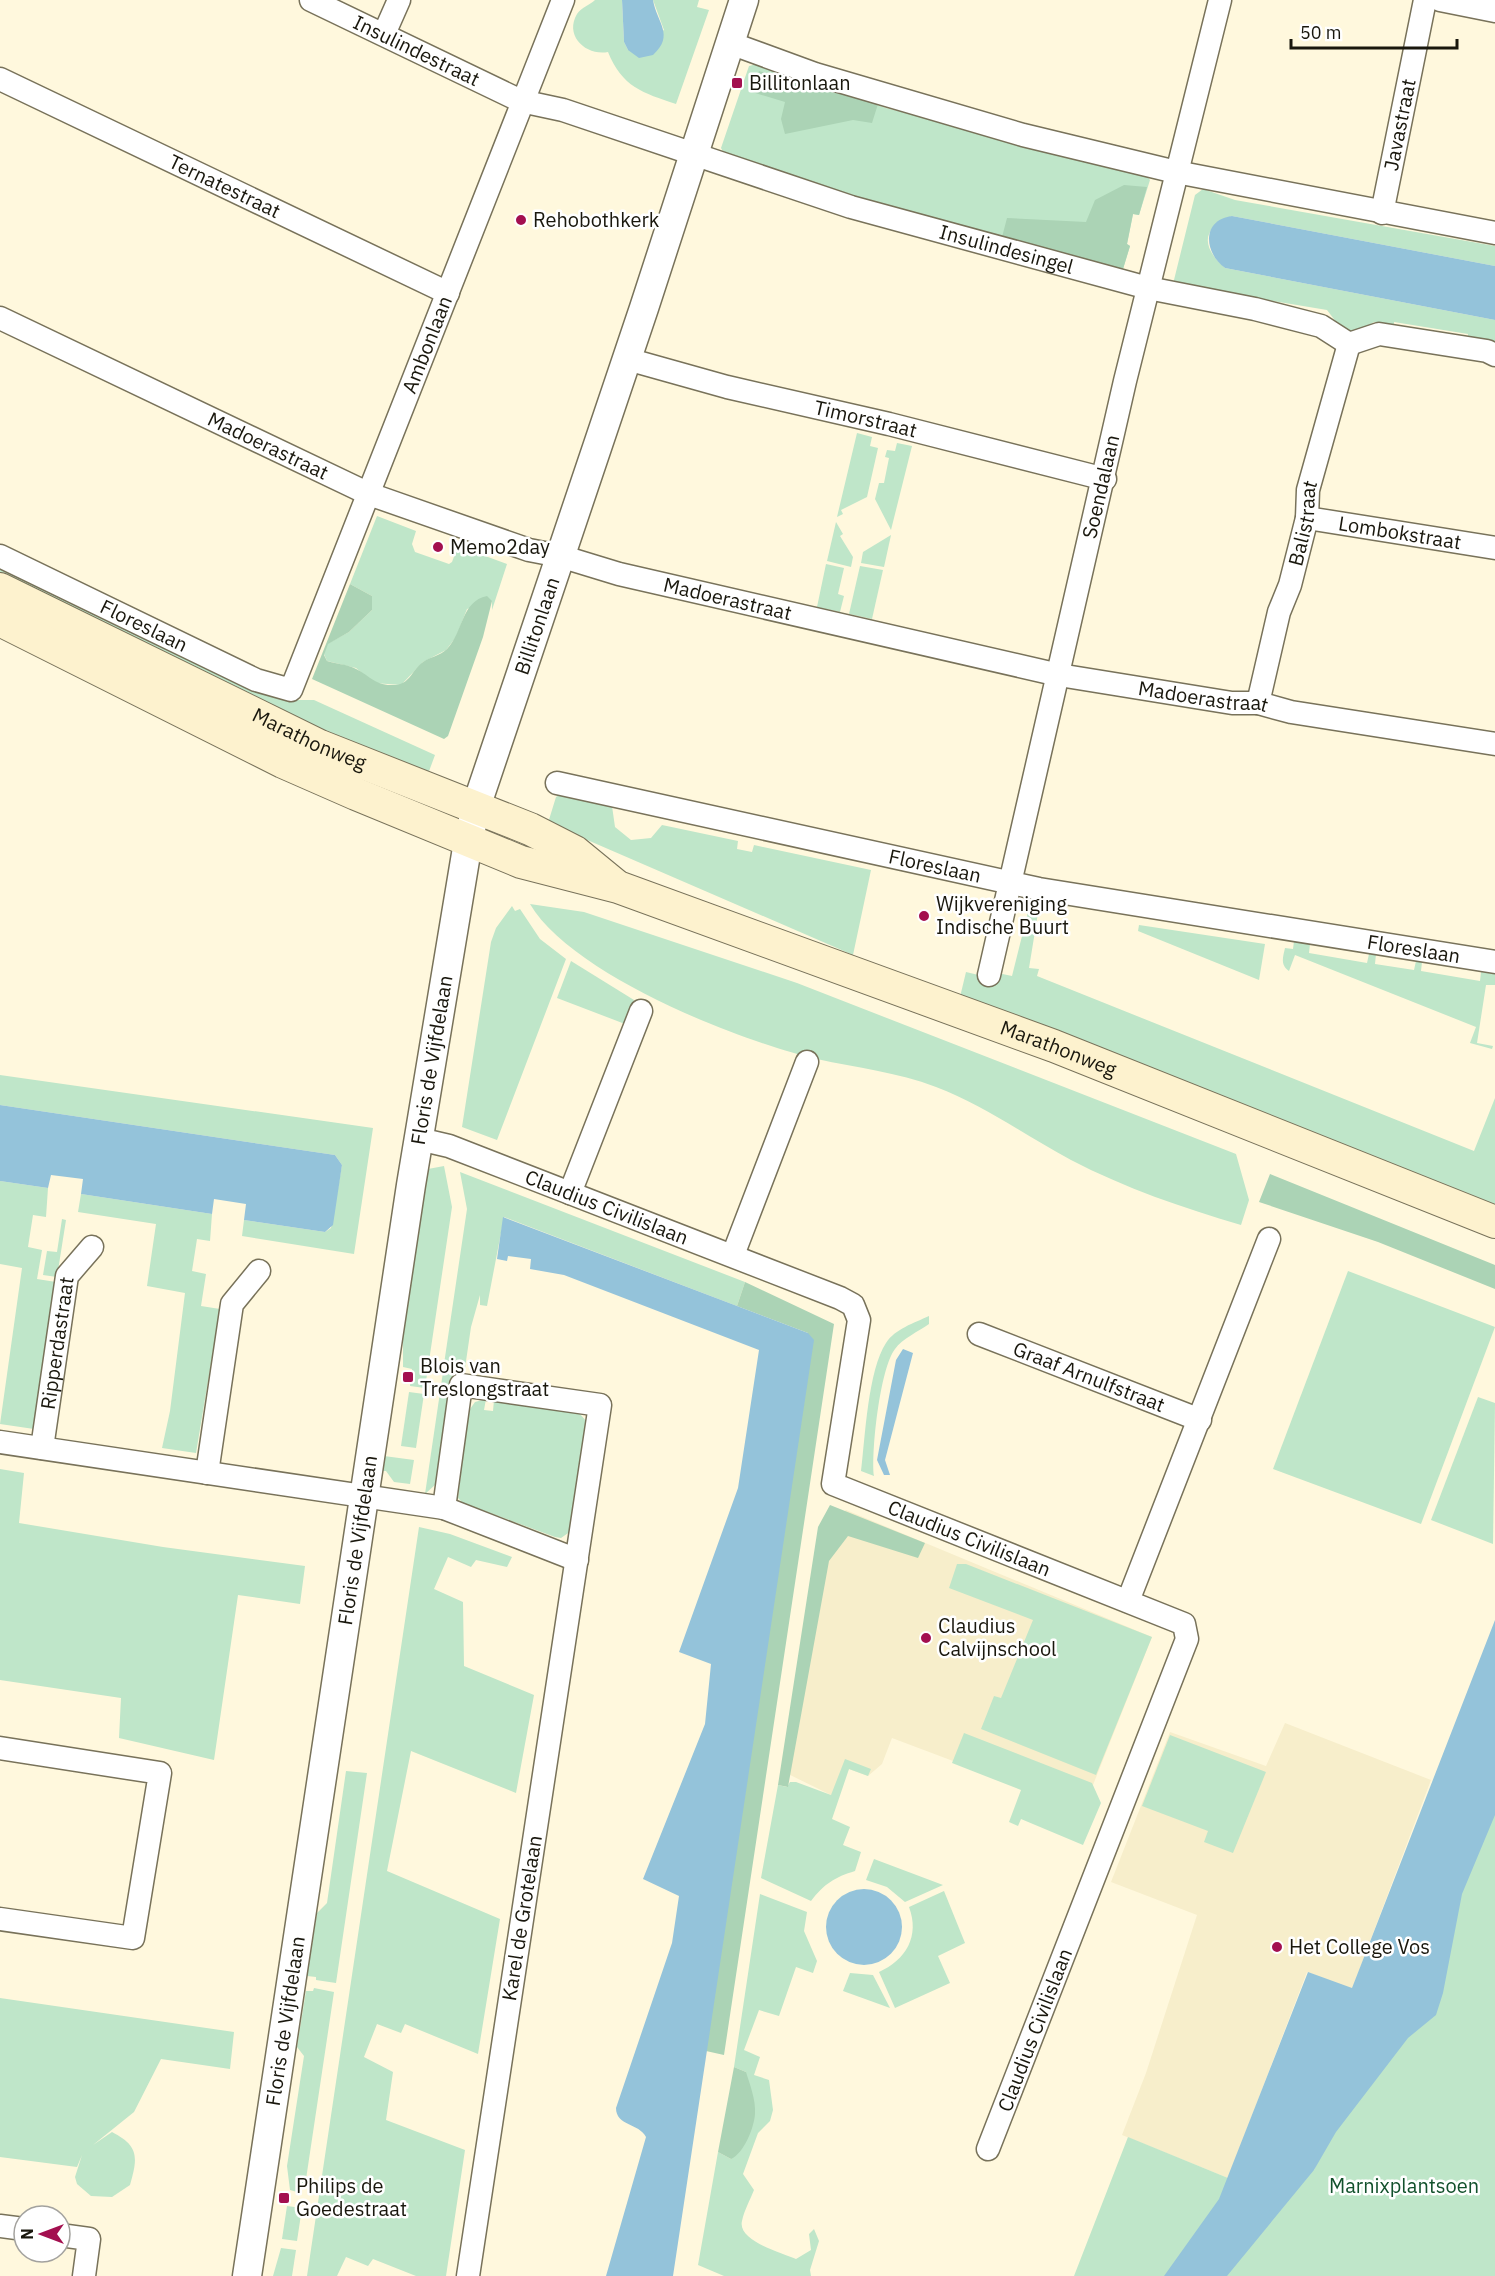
<svg xmlns="http://www.w3.org/2000/svg" width="1495" height="2276" font-family="'IBM Plex Sans',sans-serif">
<style>
.built{fill:#f7eecb}
.green{fill:#bfe6c9}
.forest{fill:#abd3b5}
.water{fill:#94c3da}
.lines{fill:none;stroke-linecap:round;stroke-linejoin:round}
.minor-casing{stroke:#78725a;stroke-width:25}
.tertiary-casing{stroke:#78725a;stroke-width:31}
.secondary-casing{stroke:#78725a;stroke-width:34}
.minor{stroke:#fff;stroke-width:22}
.tertiary{stroke:#fff;stroke-width:28}
.secondary{stroke:#fdf2ce;stroke-width:32}
.poi-dot{fill:#a30f4f;stroke:#fff;stroke-width:2}
.labels{text-anchor:middle;stroke-width:5;stroke-linejoin:round;paint-order:stroke}
.street-label{font-size:20px;fill:#19170d;stroke:#fff}
.poi-label{font-size:20px;fill:#19170d;stroke:#fff;text-anchor:start}
.park-label{font-size:20px;fill:#12512c;stroke:#fff}
</style>
<rect width="100%" height="100%" fill="#fff8dd"/>
<g class="built">
<polygon points="846,1510 1152,1637 1083,1810 892,1738 882,1764 868,1776 849,1769 831,1795 784,1772 821,1527"/>
<polygon points="1285,1723 1431,1780 1352,1989 1307,1972 1228,2178 1122,2135 1146,2073 1197,1915 1111,1882 1170,1732 1266,1766"/>
</g>
<g class="green">
<path d="M595,0H622L624,42L628,50L664,30L653,0H699L697,7L709,10L676,104C643,93 622,87 608,52C586,56 564,36 577,14C582,7 590,5 595,0Z"/>
<polygon points="757,64 886,108 1146,175 1150,180 1139,215 1133,214 1127,244 1130,246 1123,269 857,199 725,155 721,148 749,66"/>
<path d="M1203,189L1235,200L1495,246V266L1232,216C1201,228 1201,247 1225,268L1495,320V348L1468,337V334L1394,322V325L1374,322L1356,333L1343,331L1327,310L1173,284L1195,195Z"/>
<polygon points="857,433 872,437 870,446 878,448 867,497 841,510 843,514 837,517"/>
<polygon points="897,443 912,446 891,530 875,499 879,483 884,483 889,458 885,457 887,450 895,451"/>
<polygon points="377,516 416,531 412,544 415,552 449,564 452,562 458,546 507,564 492,610 492,601 467,609 456,637 446,650 423,662 401,685 374,683 356,668 327,661 324,654 327,644 349,632 372,610 372,596 350,584"/>
<polygon points="836,522 843,534 840,536 853,557 851,567 827,561"/>
<polygon points="891,535 884,567 861,563 863,552"/>
<polygon points="0,564 293,700 314,700 435,755 428,774 289,717 0,578"/>
<polygon points="826,564 844,568 838,594 844,596 840,612 817,607"/>
<polygon points="860,566 883,570 872,619 849,614"/>
<polygon points="561,794 612,806 615,827 631,840 651,838 662,825 738,841 737,849 752,852 754,845 871,870 853,955 548,823 556,797"/>
<path d="M530,904L584,912L797,983L1236,1154L1249,1200L1241,1225C1183,1208 1125,1188 1071,1160C1026,1136 984,1105 936,1087C897,1072 857,1068 817,1059C738,1041 571,974 530,904Z"/>
<polygon points="512,906 515,911 520,909 540,939 566,959 497,1140 462,1127 491,942 496,928"/>
<polygon points="1028,912 1038,913 1029,968 1039,969 1037,976 1474,1151 1495,1098 1495,1210 960,997 966,972 991,978 993,972 1012,976"/>
<polygon points="1139,925 1265,944 1259,980 1138,931"/>
<path d="M1294,941L1310,944L1309,953L1367,963L1369,954H1376L1375,964L1414,970L1416,961L1422,962L1421,971L1480,981L1481,972L1495,974V985H1486L1477,1043L1493,1046L1492,1049L1470,1043L1476,1027L1295,955L1289,971C1280,965 1283,957 1285,948L1293,949Z"/>
<polygon points="571,961 634,1000 625,1024 557,998"/>
<polygon points="0,1075 373,1128 354,1254 242,1236 244,1220 325,1232 331,1228 342,1165 335,1155 0,1105"/>
<polygon points="444,1166 452,1207 425,1388 410,1386 412,1369 403,1367 403,1328 428,1169"/>
<polygon points="460,1172 745,1282 737,1306 504,1217 487,1306 480,1305 480,1295 471,1327 465,1368 444,1364 467,1209"/>
<polygon points="0,1181 48,1188 46,1217 33,1215 28,1247 42,1250 37,1279 56,1282 34,1429 0,1424 22,1268 0,1264"/>
<polygon points="81,1194 212,1214 210,1241 197,1239 192,1271 206,1274 201,1306 220,1309 196,1453 162,1448 170,1411 185,1293 147,1286 156,1224 78,1212"/>
<polygon points="62,1219 66,1220 57,1277 43,1275 47,1251 57,1252"/>
<polygon points="1348,1271 1495,1327 1421,1524 1273,1469"/>
<path d="M929,1316V1324C919,1331 902,1339 895,1349C880,1368 871,1452 874,1476L861,1471C865,1438 868,1370 886,1343C895,1329 914,1323 929,1316Z"/>
<polygon points="443,1372 453,1373 452,1380 436,1484 425,1494"/>
<polygon points="409,1392 424,1394 416,1448 401,1446"/>
<polygon points="1478,1397 1495,1403 1493,1544 1431,1520"/>
<polygon points="486,1399 484,1410 493,1411 494,1400 579,1413 588,1423 571,1531 561,1538 555,1537 463,1503 458,1498 468,1412 475,1402"/>
<polygon points="384,1456 414,1460 410,1484 394,1482 386,1471 381,1471"/>
<polygon points="0,1469 24,1473 19,1523 163,1547 305,1566 300,1604 238,1595 214,1760 119,1738 121,1698 0,1680"/>
<polygon points="419,1527 450,1534 512,1557 507,1567 476,1560 471,1567 448,1557 434,1589 463,1602 464,1666 534,1695 516,1793 411,1751 387,1871 500,1919 478,2054 405,2024 401,2033 377,2024 364,2057 393,2072 386,2120 465,2150 446,2276 416,2276 373,2259 368,2266 346,2257 337,2276 307,2276"/>
<polygon points="957,1564 966,1564 1152,1637 1096,1775 981,1729 994,1696 1001,1698 1033,1620 949,1588"/>
<polygon points="964,1733 1092,1783 1101,1803 1083,1845 1021,1819 1018,1826 1009,1822 1021,1790 952,1763"/>
<polygon points="1170,1735 1266,1772 1233,1853 1204,1842 1208,1831 1142,1806"/>
<path d="M845,1759L871,1769L868,1776L849,1769L832,1819L850,1827L843,1845L861,1852L855,1871C835,1877 824,1884 811,1901L761,1878L778,1785L787,1787L790,1782H796L831,1795Z"/>
<polygon points="1495,1768 1495,2276 1074,2276 1128,2137 1228,2178 1314,2170"/>
<polygon points="346,1771 367,1773 336,1983 316,1980 316,1977 307,1976 317,1913 327,1903"/>
<polygon points="874,1859 943,1885 905,1902 887,1887 866,1880"/>
<path d="M944,1891L965,1943L938,1956L950,1983L895,2008L879,1972C906,1960 920,1936 909,1907Z"/>
<path d="M760,1894L807,1912L804,1931L817,1961L813,1973L796,1967L779,2016L759,2010L744,2050L760,2057L754,2075L769,2080L773,2110L770,2121L758,2133L743,2174L754,2190C750,2200 744,2211 742,2221C737,2241 782,2253 796,2259L811,2250L809,2234L814,2229L819,2241L810,2270L811,2276H724L698,2265L718,2152L731,2159L746,2072L734,2067Z"/>
<polygon points="850,1973 873,1975 890,2008 843,1991"/>
<polygon points="314,1988 334,1992 305,2186 299,2186 297,2192 290,2190 287,2166 304,2056 297,2047 306,1991 313,1991"/>
<path d="M0,1998L234,2032L230,2069L161,2059L134,2112L93,2145L112,2132C139,2146 138,2157 130,2185L112,2197L91,2196L77,2184L75,2177L82,2155L77,2167L0,2157Z"/>
<polygon points="287,2206 302,2208 297,2241 282,2239"/>
<polygon points="281,2248 296,2250 292,2276 273,2276"/>
</g>
<g class="forest">
<polygon points="759,71 777,76 781,71 878,104 872,123 853,120 785,134 781,119 785,102 752,92"/>
<polygon points="1124,185 1147,187 1139,215 1133,214 1127,244 1130,246 1123,269 1001,241 1007,218 1086,222 1095,200"/>
<path d="M350,584L372,596V610L349,632L328,644L324,655L327,661C336,664 346,664 354,668C368,674 374,685 391,685C410,686 410,672 423,662C430,657 440,656 447,649C463,633 461,601 487,596L492,601L483,637L448,736L444,739L312,679Z"/>
<polygon points="1270,1174 1495,1265 1495,1289 1378,1242 1259,1202"/>
<polygon points="745,1282 834,1324 724,2055 706,2051 808,1333 737,1306"/>
<polygon points="830,1505 925,1543 918,1558 848,1536 829,1561 788,1787 778,1785 818,1527"/>
<path d="M734,2067L746,2072C750,2085 756,2100 755,2114C754,2128 744,2153 731,2159L718,2152Z"/>
</g>
<g class="water">
<path d="M622,0H653C657,23 675,35 653,55L639,58L628,50L624,42Z"/>
<path d="M1232,216L1495,266V320L1225,268C1204,253 1201,220 1232,216Z"/>
<polygon points="0,1105 335,1155 342,1165 333,1225 325,1232 244,1220 246,1204 214,1199 212,1214 81,1194 83,1179 51,1175 48,1188 0,1181"/>
<path d="M503,1217L808,1333L814,1340L673,2276H606L646,2137C639,2123 616,2126 616,2108L672,1943L679,1896L643,1879L705,1724L711,1664L679,1652L738,1488L759,1350L564,1275L530,1269L531,1259L508,1256L507,1261L497,1259Z"/>
<polygon points="903,1349 913,1353 885,1460 890,1475 884,1475 877,1460 896,1360"/>
<polygon points="1495,1620 1495,1815 1462,1894 1443,1993 1436,2015 1408,2038 1336,2132 1314,2170 1227,2276 1164,2276 1219,2199 1308,1972 1352,1988"/>
<circle cx="864" cy="1927" r="38"/>
</g>
<g class="lines">
<g class="minor-casing">
<g id="minor">
<path id="s1" d="M311,0L521,101L563,110L851,207L1148,288L1255,309L1321,326L1349,344L1379,334L1487,351L1495,355"/>
<polyline points="1440,0 1495,11"/>
<polyline points="384,34 399,0"/>
<polyline points="730,43 815,74 1023,135 1176,172 1495,233"/>
<path id="s2" d="M0,79L448,293"/>
<path id="s3" d="M1382,213L1425,0"/>
<path id="s4" d="M0,318L369,494L529,550L560,556L619,574L1059,675L1232,703H1258L1291,712L1495,744"/>
<path id="s5" d="M627,359L727,387L889,424L1105,479"/>
<path id="s6" d="M1307,518L1495,548"/>
<path id="s7" d="M0,556L256,680L291,690L563,0"/>
<path id="s8" d="M1258,703L1279,612L1290,585L1307,518L1308,490L1349,344"/>
<path id="s9" d="M557,783L1039,889L1495,962"/>
<path id="s10" d="M989,975L1125,381L1220,0"/>
<path id="s11" d="M419,1139L449,1146L840,1298L853,1305L859,1320L833,1484L1184,1624L1187,1639L988,2149"/>
<polyline points="570,1193 641,1011"/>
<polyline points="733,1255 807,1062"/>
<path id="s12" d="M979,1334L1200,1420"/>
<polyline points="0,1442 444,1508 577,1560"/>
<path id="s13" d="M42,1448L67,1276L92,1247"/>
<polyline points="207,1473 232,1304 259,1271"/>
<polyline points="444,1508 461,1385 600,1405 468,2276"/>
<polyline points="1128,1601 1269,1239"/>
<polyline points="0,1748 160,1773 133,1938 0,1919"/>
<polyline points="0,2226 24,2229"/>
<polyline points="60,2235 89,2239 84,2276"/>
</g>
</g>
<g class="tertiary-casing">
<g id="tertiary">
<path id="s14" d="M247,2276L411,1185L468,842L476,807L644,308L744,0"/>
</g>
</g>
<g class="secondary-casing">
<g id="secondary">
<path id="s15" d="M0,589L320,746L530,829L575,852L614,884"/>
<path id="s16" d="M0,620L283,762L356,794L521,862L618,887L1054,1046L1495,1222"/>
</g>
</g>
<use href="#minor" class="minor"/>
<use href="#tertiary" class="tertiary"/>
<use href="#secondary" class="secondary"/>
</g>
<g class="poi-dot">
<rect x="731" y="77" width="12" height="12" rx="3"/>
<circle cx="521" cy="220" r="6"/>
<circle cx="438" cy="547" r="6"/>
<circle cx="924" cy="916" r="6"/>
<rect x="402" y="1371" width="12" height="12" rx="3"/>
<circle cx="926" cy="1638" r="6"/>
<circle cx="1277" cy="1947" r="6"/>
<rect x="278" y="2192" width="12" height="12" rx="3"/>
</g>
<g class="labels">
<g class="street-label">
<text dy="7" stroke="none"><textPath href="#s1" startOffset="117">Insulindestraat</textPath></text>
<text dy="7" stroke="none"><textPath href="#s3" startOffset="90">Javastraat</textPath></text>
<text dy="7" stroke="none"><textPath href="#s2" startOffset="249">Ternatestraat</textPath></text>
<text dy="7" stroke="none"><textPath href="#s1" startOffset="741">Insulindesingel</textPath></text>
<text dy="7" stroke="none"><textPath href="#s7" startOffset="692">Ambonlaan</textPath></text>
<text dy="7" stroke="none"><textPath href="#s5" startOffset="246">Timorstraat</textPath></text>
<text dy="7" stroke="none"><textPath href="#s4" startOffset="297">Madoerastraat</textPath></text>
<text dy="7" stroke="none"><textPath href="#s10" startOffset="501">Soendalaan</textPath></text>
<text dy="7" stroke="none"><textPath href="#s8" startOffset="186">Balistraat</textPath></text>
<text dy="7" stroke="none"><textPath href="#s6" startOffset="94">Lombokstraat</textPath></text>
<text dy="7" stroke="none"><textPath href="#s4" startOffset="783">Madoerastraat</textPath></text>
<text dy="7" stroke="none"><textPath href="#s7" startOffset="160">Floreslaan</textPath></text>
<text dy="7" stroke="none"><textPath href="#s14" startOffset="1678">Billitonlaan</textPath></text>
<text dy="7" stroke="none"><textPath href="#s4" startOffset="1269">Madoerastraat</textPath></text>
<text dy="7" stroke="none"><textPath href="#s15" startOffset="344">Marathonweg</textPath></text>
<text dy="7" stroke="none"><textPath href="#s9" startOffset="387">Floreslaan</textPath></text>
<text dy="7" stroke="none"><textPath href="#s9" startOffset="873">Floreslaan</textPath></text>
<text dy="7" stroke="none"><textPath href="#s16" startOffset="1144">Marathonweg</textPath></text>
<text dy="7" stroke="none"><textPath href="#s14" startOffset="1230">Floris de Vijfdelaan</textPath></text>
<text dy="7" stroke="none"><textPath href="#s11" startOffset="200">Claudius Civilislaan</textPath></text>
<text dy="7" stroke="none"><textPath href="#s13" startOffset="106">Ripperdastraat</textPath></text>
<text dy="7" stroke="none"><textPath href="#s12" startOffset="118">Graaf Arnulfstraat</textPath></text>
<text dy="7" stroke="none"><textPath href="#s11" startOffset="794">Claudius Civilislaan</textPath></text>
<text dy="7" stroke="none"><textPath href="#s14" startOffset="744">Floris de Vijfdelaan</textPath></text>
<text transform="translate(522 1918) rotate(-81)" y="7">Karel de Grotelaan</text>
<text dy="7" stroke="none"><textPath href="#s14" startOffset="258">Floris de Vijfdelaan</textPath></text>
<text transform="translate(1035 2030) rotate(-69)" y="7">Claudius Civilislaan</text>
</g>
<g class="poi-label">
<text x="749" y="90">Billitonlaan</text>
<text x="533" y="227">Rehobothkerk</text>
<text x="450" y="554">Memo2day</text>
<text x="936" y="911">Wijkvereniging<tspan x="936" dy="23">Indische Buurt</tspan></text>
<text x="420" y="1373">Blois van<tspan x="420" dy="23">Treslongstraat</tspan></text>
<text x="938" y="1633">Claudius<tspan x="938" dy="23">Calvijnschool</tspan></text>
<text x="1289" y="1954">Het College Vos</text>
<text x="296" y="2193">Philips de<tspan x="296" dy="23">Goedestraat</tspan></text>
</g>
<g class="park-label">
<text x="1404" y="2193">Marnixplantsoen</text>
</g>
</g>
<g transform="translate(42 2234) rotate(270)"><circle r="28" fill="#ffffff" stroke="#a3a29e" stroke-width="1.5"/>
<path d="M0-4.5L10 22L0 15L-10 22Z" fill="#a30f4f"/>
<text y="-9" font-size="16" font-weight="bold" text-anchor="middle" fill="#19170d">N</text>
</g>
<path d="M1291 39v9h166v-9" fill="none" stroke="#19170d" stroke-width="3"/>
<text x="1300" y="39" font-size="18" fill="#19170d" stroke="#ffffff" stroke-width="4.5" paint-order="stroke">50 m</text>
</svg>
